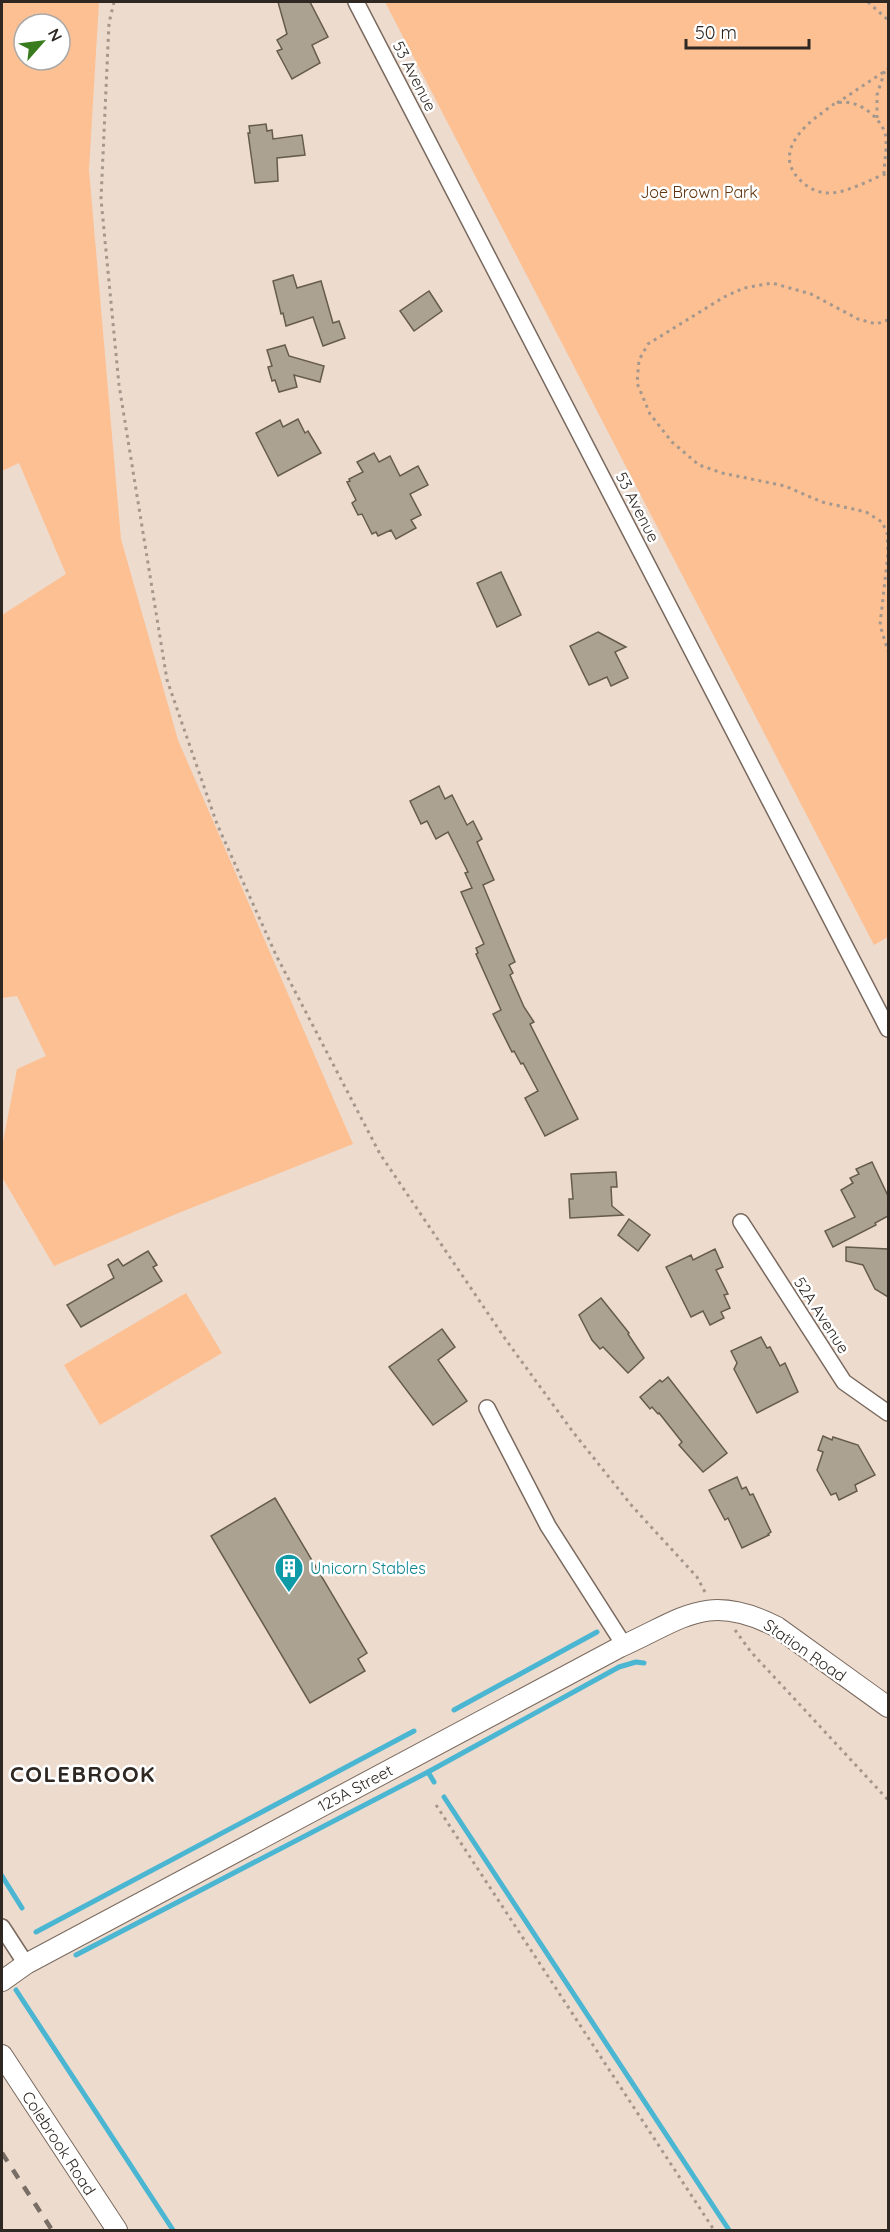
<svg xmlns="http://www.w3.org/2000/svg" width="890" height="2232" font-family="Quicksand,sans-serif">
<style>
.green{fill:#fdc093;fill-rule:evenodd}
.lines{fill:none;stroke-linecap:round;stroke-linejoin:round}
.stream{stroke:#4bb6d2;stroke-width:5}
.building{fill:#aca291;stroke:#665c4d;stroke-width:1.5}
.minor-casing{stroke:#79695e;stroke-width:18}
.tertiary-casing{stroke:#79695e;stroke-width:22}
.path{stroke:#a4978d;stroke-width:3;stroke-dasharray:3 4.5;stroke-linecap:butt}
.minor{stroke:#fff;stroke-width:15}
.tertiary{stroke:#fff;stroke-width:20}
.rail{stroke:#796e65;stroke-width:4.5;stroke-dasharray:10 10;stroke-linecap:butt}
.labels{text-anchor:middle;stroke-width:5;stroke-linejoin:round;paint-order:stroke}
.street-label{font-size:16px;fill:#2e2722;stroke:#fff}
.park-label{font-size:16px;fill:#61350f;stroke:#fff}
.culture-label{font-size:16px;fill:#0d838f;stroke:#fff;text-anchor:start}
.district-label{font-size:22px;font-weight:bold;letter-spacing:1.5px;fill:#2e2722;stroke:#fff}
</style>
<rect width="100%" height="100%" fill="#eddbce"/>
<g class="green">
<path d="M2,2H99L89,170L121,539L178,740L353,1144L176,1214L54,1266L2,1177V1147L17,1069L46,1056L17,996L2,998V615L66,574L19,463L2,471ZM24,24H60V60H24Z"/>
<polygon points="385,2 888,2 888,937 874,945"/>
<polygon points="186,1293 222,1353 100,1425 64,1365"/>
</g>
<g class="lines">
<g class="stream">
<polyline points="454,1710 597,1632"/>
<polyline points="428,1772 434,1782"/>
<polyline points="444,1797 729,2230"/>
<polyline points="2,1876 22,1908"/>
<polyline points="36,1932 414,1731"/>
<polyline points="76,1955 428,1772 619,1667 636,1662 644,1663"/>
<polyline points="16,1990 173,2230"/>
</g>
</g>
<g class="building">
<polygon points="278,2 310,2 328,37 312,45 320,63 292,79 277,51 282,49 277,40 287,34"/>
<polygon points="266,124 267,131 272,130 273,139 302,135 305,155 277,158 278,181 255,183 248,133 250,133 249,126"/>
<polygon points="293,275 297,288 321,281 333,323 339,321 345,338 323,346 313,317 286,326 283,313 281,314 273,281"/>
<polygon points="429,291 442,311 414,331 400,311"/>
<polygon points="285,345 289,356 324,366 320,382 294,375 297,387 279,392 275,380 272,381 268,367 272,366 267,350"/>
<polygon points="298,419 305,433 308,431 321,453 278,476 256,433 280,420 283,427"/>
<polygon points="374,453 379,462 390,456 400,476 418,466 428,485 410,494 421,515 411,520 416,528 396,539 391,530 378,536 376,532 372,534 362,514 358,515 352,503 356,500 347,482 350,481 349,479 363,472 357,462"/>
<polygon points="501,572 521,615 497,627 477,583"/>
<polygon points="598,632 626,647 615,652 628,678 611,686 607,677 589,685 570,646"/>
<polygon points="439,786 445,799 452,795 467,825 473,821 482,839 477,842 494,880 483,885 515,962 509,965 513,973 510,975 524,1007 534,1022 530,1024 578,1119 545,1136 525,1098 538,1091 523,1063 521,1064 514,1051 512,1052 493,1014 501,1010 476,954 478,953 476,948 484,944 461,892 472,888 465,873 468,872 448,832 436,839 427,821 421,824 410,801"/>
<polygon points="872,1162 888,1196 888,1216 875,1223 876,1225 833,1247 825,1231 855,1217 841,1190 853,1183 850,1178 859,1174 856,1169"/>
<polygon points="616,1172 617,1187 611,1187 612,1206 623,1215 570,1218 569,1199 573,1199 571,1174"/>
<polygon points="629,1219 650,1235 638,1251 618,1235"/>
<polygon points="846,1247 888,1249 888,1297 875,1289 863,1265 846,1261"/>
<polygon points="715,1249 723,1267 716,1270 728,1294 724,1295 730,1308 721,1312 724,1318 710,1325 703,1311 691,1317 666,1267 691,1255 693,1260"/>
<polygon points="148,1251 157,1265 153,1267 162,1281 81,1327 67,1305 114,1278 108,1265 118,1259 123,1266"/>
<polygon points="601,1298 629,1333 628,1334 644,1358 628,1373 603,1347 600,1349 592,1340 579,1315"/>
<polygon points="442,1329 455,1347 438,1360 467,1401 433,1425 389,1367"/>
<polygon points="761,1337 767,1348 770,1347 780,1366 785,1363 798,1392 757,1413 734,1369 737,1363 731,1351"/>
<polygon points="668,1377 727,1453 703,1472 679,1445 682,1442 659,1413 658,1414 652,1407 650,1409 640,1397 660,1380 662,1382"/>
<polygon points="823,1436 832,1440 833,1437 858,1445 875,1475 855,1485 857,1491 839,1500 836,1493 831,1495 817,1470 823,1452 818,1450"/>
<polygon points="737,1477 742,1489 746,1487 750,1495 753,1494 771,1532 768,1534 769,1535 742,1548 728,1518 725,1520 709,1490"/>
<polygon points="275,1498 367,1653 358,1659 365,1671 310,1703 211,1536"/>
</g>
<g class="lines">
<g class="minor-casing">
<g id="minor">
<polyline points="356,2 888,1029"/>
<polyline points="741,1222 844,1382 888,1413"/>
<polyline points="487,1408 548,1526 624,1645"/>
<polyline points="2,1927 26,1964"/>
</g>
</g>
<g class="tertiary-casing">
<g id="tertiary">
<path d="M2,1981L26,1964L620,1647C683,1619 707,1591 777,1627L888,1707"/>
<polyline points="2,2055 117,2230"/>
</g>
</g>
<g class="path">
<polyline points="114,2 109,23 101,199 119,385 167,680 217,824 276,955 380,1154 506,1340 573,1432 632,1506 697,1577 706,1594"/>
<polyline points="868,2 888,20"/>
<polyline points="837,103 888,69"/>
<polyline points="877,118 877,95 885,70"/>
<path d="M884,174C884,162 888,144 885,133C879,115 854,96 834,104C829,107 824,112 819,115C799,130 776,155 799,179C807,188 820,194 832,193C851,191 871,179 888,173"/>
<polyline points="888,320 876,324 858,319 811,294 772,283 744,288 724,297 648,344 639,360 637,383 650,414 672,442 699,465 722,473 785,486 822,502 866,512 882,522 887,533 888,553 880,625 888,651"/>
<polyline points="735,1630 751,1652 888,1800"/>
<polyline points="436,1805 714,2230"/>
</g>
<use href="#minor" class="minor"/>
<use href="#tertiary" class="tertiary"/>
<polyline class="rail" points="2,2153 52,2230"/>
</g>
<defs>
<g id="building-pin" transform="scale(1.5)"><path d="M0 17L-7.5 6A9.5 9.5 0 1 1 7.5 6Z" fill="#0f9aa8" stroke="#fff"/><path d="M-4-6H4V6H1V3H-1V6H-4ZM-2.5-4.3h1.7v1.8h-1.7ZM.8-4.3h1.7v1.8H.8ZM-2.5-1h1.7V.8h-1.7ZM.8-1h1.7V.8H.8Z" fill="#fff"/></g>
</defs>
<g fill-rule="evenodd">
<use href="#building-pin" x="289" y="1568"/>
</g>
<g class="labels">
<g class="street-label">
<text transform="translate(415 76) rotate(63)" y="6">53 Avenue</text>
<text transform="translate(638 507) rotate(63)" y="6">53 Avenue</text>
<text transform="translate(822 1315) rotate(57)" y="6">52A Avenue</text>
<text transform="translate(805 1650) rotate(35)" y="6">Station Road</text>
<text transform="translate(355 1788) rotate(-28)" y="6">125A Street</text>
<text transform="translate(59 2143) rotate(57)" y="6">Colebrook Road</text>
</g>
<g class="park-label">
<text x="699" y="198">Joe Brown Park</text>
</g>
<g class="culture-label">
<text x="310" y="1574">Unicorn Stables</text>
</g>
<g class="district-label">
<text x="83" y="1782">COLEBROOK</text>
</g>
</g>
<rect width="890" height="2232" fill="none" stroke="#2e2722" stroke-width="6"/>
<g transform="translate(42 42) rotate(62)"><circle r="28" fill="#ffffff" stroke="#aba9a7" stroke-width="1.5"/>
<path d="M0-4.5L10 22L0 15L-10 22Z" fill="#397c1e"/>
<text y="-9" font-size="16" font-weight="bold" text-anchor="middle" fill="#2e2722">N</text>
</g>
<path d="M686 39v9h123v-9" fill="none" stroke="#2e2722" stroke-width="3"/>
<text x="695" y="39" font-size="18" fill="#2e2722" stroke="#ffffff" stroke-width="4.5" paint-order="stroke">50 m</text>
</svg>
